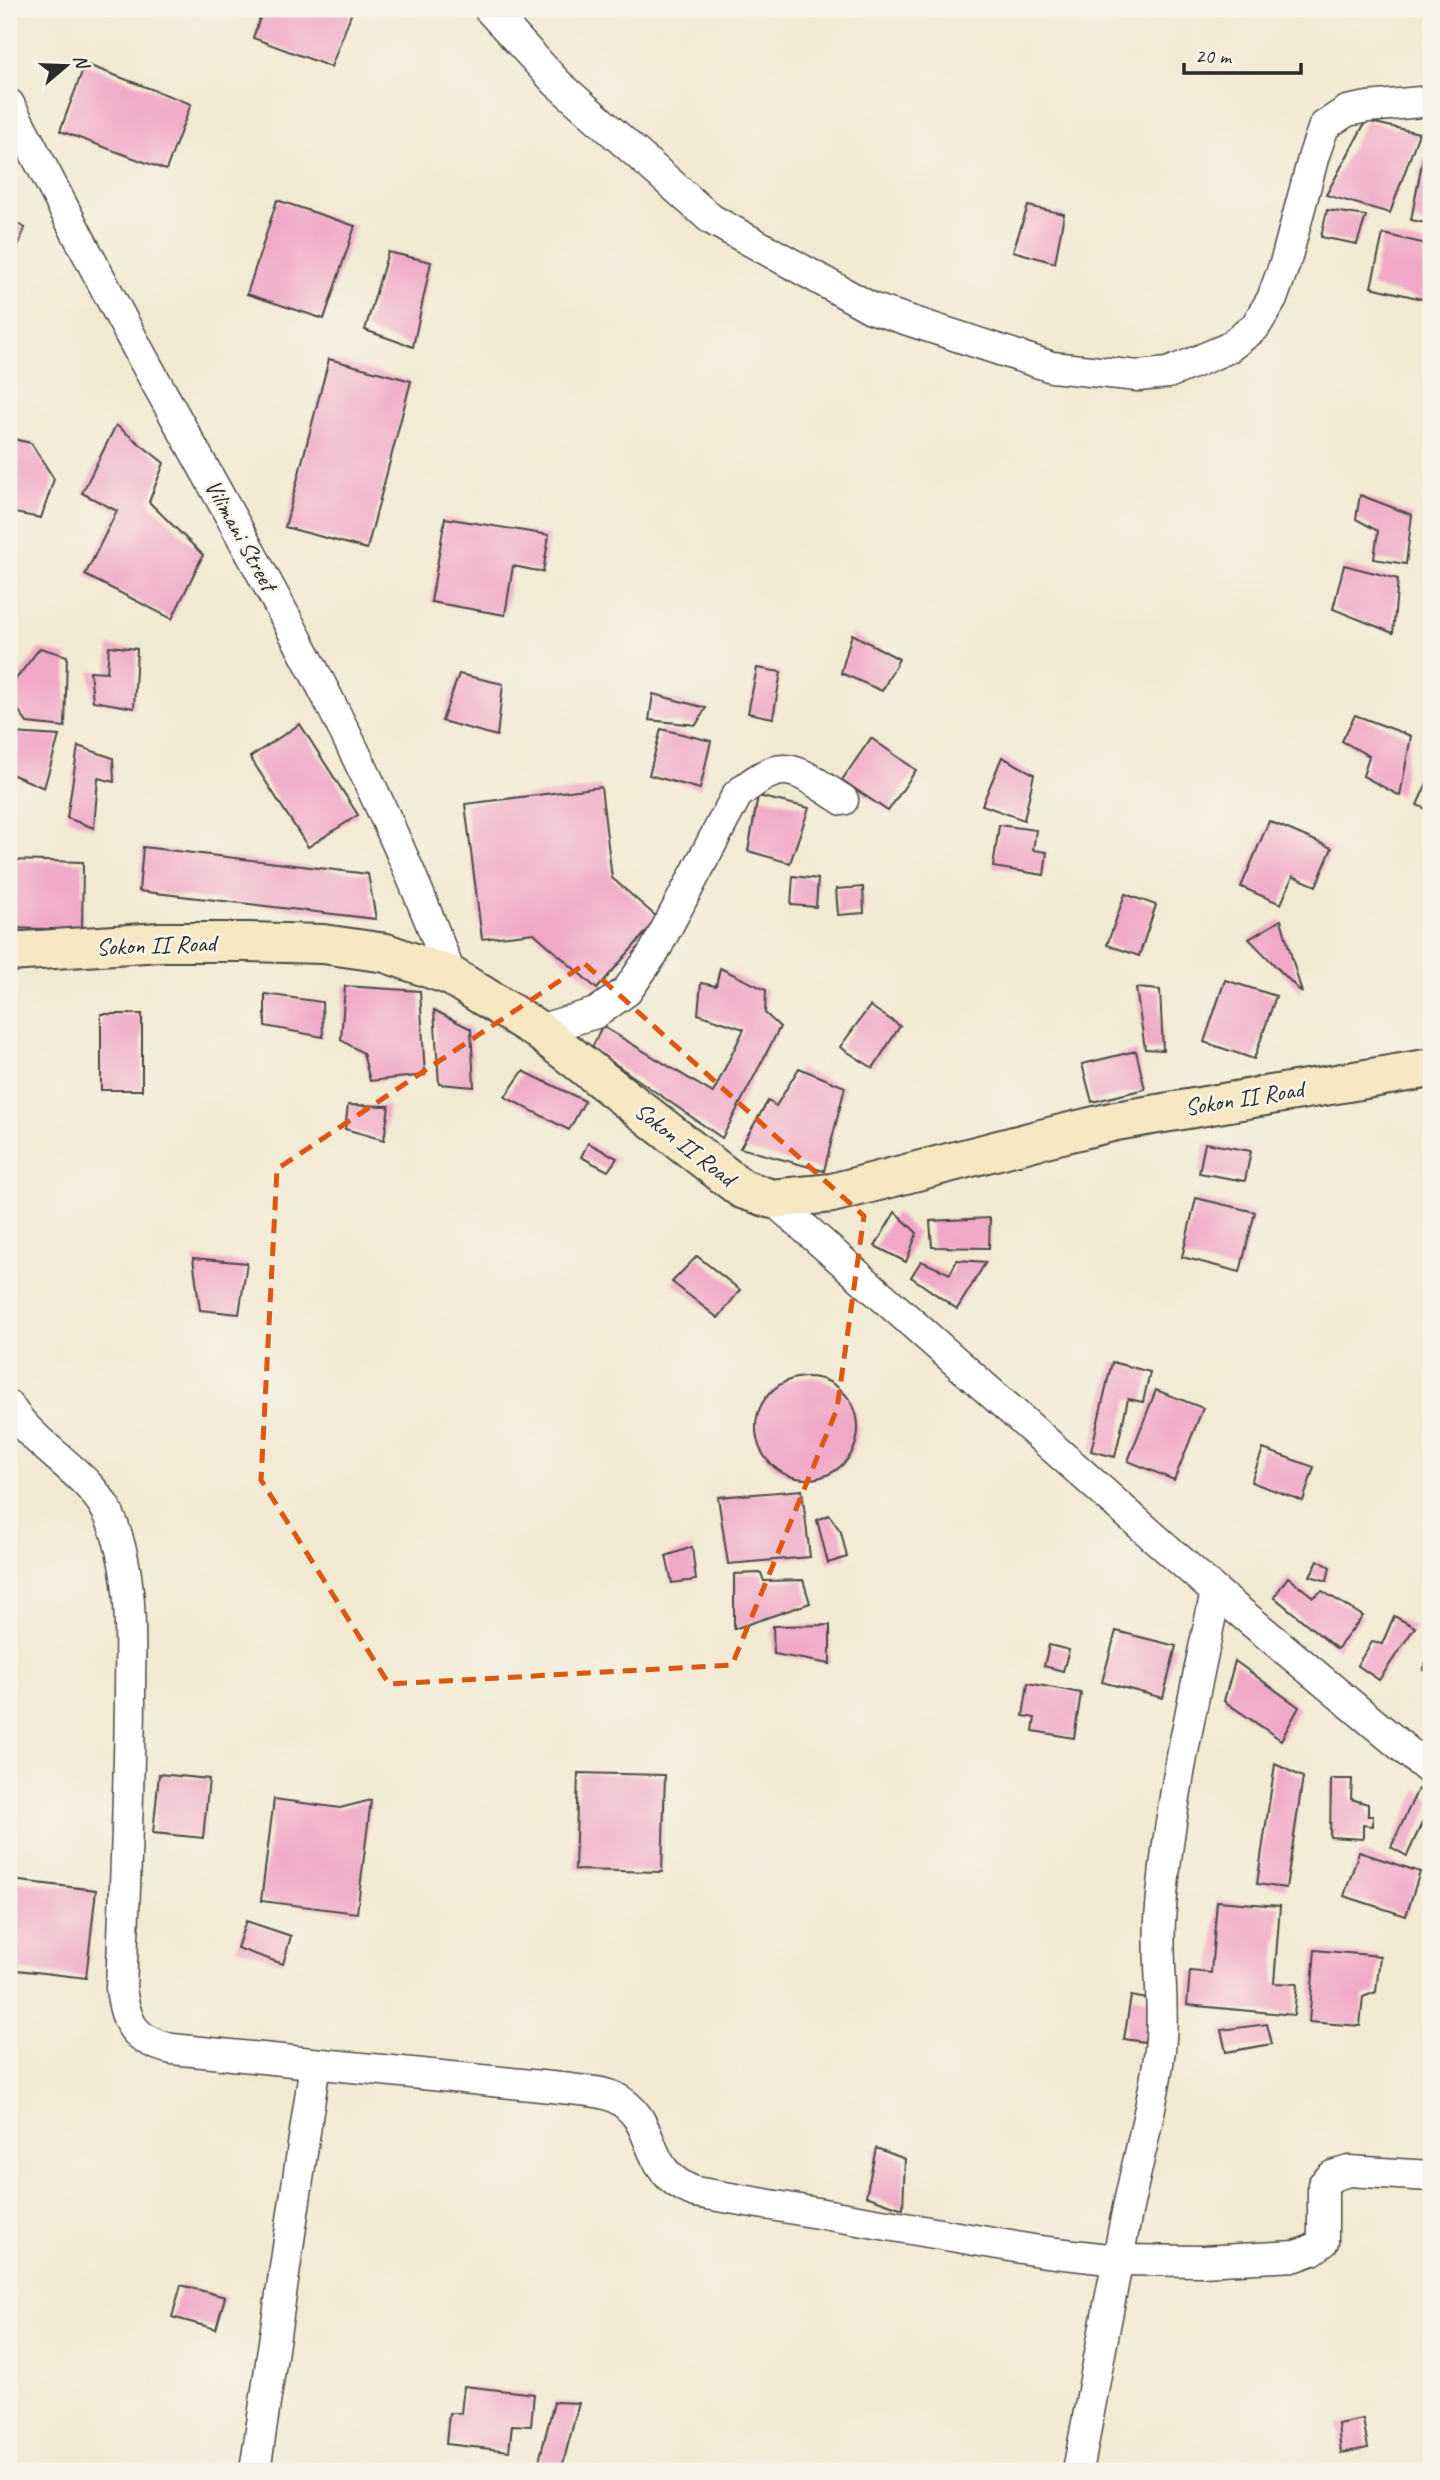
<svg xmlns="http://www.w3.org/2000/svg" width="1440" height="2480" font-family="Caveat,sans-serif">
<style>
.building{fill:#f0a8c6}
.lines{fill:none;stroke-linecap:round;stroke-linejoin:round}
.street-casing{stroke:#494844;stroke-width:33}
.secondary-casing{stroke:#494844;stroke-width:42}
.street{stroke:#fff;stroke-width:30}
.secondary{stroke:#f7e8c3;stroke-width:38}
.marked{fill:none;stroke:#df570e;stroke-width:5;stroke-dasharray:14 9;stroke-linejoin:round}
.labels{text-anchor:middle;stroke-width:5;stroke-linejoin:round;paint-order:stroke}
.street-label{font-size:24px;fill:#2b2b2b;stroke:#f7f3e8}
</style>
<rect width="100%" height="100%" fill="#f7f3e8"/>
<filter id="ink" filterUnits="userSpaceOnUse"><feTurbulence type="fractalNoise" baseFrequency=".0143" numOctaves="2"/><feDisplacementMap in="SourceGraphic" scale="14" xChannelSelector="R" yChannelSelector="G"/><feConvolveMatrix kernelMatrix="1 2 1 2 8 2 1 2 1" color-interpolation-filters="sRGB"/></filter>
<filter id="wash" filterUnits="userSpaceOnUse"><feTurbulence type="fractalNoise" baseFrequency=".00686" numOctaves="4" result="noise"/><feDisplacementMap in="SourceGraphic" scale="28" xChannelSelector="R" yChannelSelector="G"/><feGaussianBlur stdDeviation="1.57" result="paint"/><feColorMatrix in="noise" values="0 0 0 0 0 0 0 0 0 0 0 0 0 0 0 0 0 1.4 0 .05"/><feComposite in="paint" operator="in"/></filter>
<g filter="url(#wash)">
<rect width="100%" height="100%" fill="#f2e9d2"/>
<g id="blocks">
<g class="building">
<polygon points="263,9 353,9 331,67 253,38"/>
<polygon points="85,64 191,104 166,170 60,131"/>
<polygon points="1366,121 1419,133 1390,213 1326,195"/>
<polygon points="1425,147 1431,148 1431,224 1411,220"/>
<polygon points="277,200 355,226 324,319 247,294"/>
<polygon points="1028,206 1064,214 1055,263 1013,251"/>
<polygon points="1327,210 1366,216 1357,244 1321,237"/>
<polygon points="9,219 25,228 9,269"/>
<polygon points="1383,234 1431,245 1430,301 1371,287"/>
<polygon points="388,252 431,262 413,347 365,330"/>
<polygon points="329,359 411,381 367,549 285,527"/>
<polygon points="116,425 164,463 149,502 203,555 172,619 85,575 117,511 82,493"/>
<polygon points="13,439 31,443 54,479 41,518 9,512 9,441"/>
<polygon points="1360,495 1412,515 1406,564 1374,559 1378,531 1356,519"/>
<polygon points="445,518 549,535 543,572 513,566 505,615 431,602"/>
<polygon points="1344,565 1398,579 1393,633 1333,609"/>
<polygon points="852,634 899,659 882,691 841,673"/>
<polygon points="109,646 137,649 134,708 93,701 90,671 107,672"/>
<polygon points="40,648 67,656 65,727 27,723 9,696 9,688"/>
<polygon points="757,668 781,672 773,718 748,713"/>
<polygon points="459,674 503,684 497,736 442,721"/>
<polygon points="653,694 706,708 696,725 649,720"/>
<polygon points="1355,715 1411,736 1400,796 1363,776 1369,756 1342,741"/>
<polygon points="300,724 358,815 308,847 250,757"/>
<polygon points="661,729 711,741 700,789 649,775"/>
<polygon points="13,733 59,736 44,788 9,773"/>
<polygon points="871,738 916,770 888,811 842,780"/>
<polygon points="78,746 113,758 114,782 98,778 94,828 67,818"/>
<polygon points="1002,757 1034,774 1024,820 982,805"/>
<polygon points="1431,774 1431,811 1417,805"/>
<polygon points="601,787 612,878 658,918 597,989 534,933 482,939 465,804"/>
<polygon points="758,796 809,808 790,863 748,851"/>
<polygon points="1269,821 1332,848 1316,886 1293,876 1281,904 1241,887"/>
<polygon points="999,825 1036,830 1033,850 1047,852 1044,875 993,867"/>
<polygon points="143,847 368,874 376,919 139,891"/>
<polygon points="9,860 83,862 82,930 9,928"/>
<polygon points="793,876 818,879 816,907 791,905"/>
<polygon points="863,887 864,913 838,915 836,889"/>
<polygon points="1125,894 1156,905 1139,956 1107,945"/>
<polygon points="1281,920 1302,993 1249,939"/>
<polygon points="720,968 766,990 765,1013 780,1027 722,1138 592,1048 602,1026 713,1093 744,1029 698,1014 701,983 716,986"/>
<polygon points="1225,980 1276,996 1254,1059 1204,1042"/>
<polygon points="345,986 420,991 425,1075 370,1081 363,1053 341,1040"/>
<polygon points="1136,988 1160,990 1163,1050 1145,1049"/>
<polygon points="265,994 322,1002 323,1037 265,1026"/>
<polygon points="870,1006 900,1026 873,1068 840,1047"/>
<polygon points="434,1010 471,1029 474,1087 439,1084"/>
<rect x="101" y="1014" width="41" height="76"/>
<polygon points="1136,1051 1145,1089 1092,1102 1082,1064"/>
<polygon points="799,1068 845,1087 824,1171 740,1148 768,1101 776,1106"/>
<polygon points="523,1071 585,1101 569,1130 505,1097"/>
<polygon points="348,1105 389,1106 384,1140 345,1129"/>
<polygon points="588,1143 617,1158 608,1171 581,1157"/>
<polygon points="1205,1143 1251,1151 1245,1181 1199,1173"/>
<polygon points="1196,1198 1255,1212 1240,1272 1182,1257"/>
<polygon points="895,1212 917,1233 906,1262 875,1246"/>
<polygon points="990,1218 989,1248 932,1247 930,1221"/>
<polygon points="697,1256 740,1290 718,1318 672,1282"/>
<polygon points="193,1258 247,1263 239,1314 200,1310"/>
<polygon points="957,1260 986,1262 957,1309 911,1277 921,1261 950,1274"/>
<polygon points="1112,1362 1150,1372 1143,1402 1128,1399 1115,1457 1091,1451"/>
<circle cx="807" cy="1428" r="51"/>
<polygon points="1156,1390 1203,1408 1174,1480 1128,1461"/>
<polygon points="1263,1449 1314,1467 1303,1501 1251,1482"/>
<polygon points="802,1490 810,1557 728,1564 718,1497"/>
<polygon points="829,1515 841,1532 847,1557 828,1563 817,1520"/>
<polygon points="692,1547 696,1580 672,1583 666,1556"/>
<polygon points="1318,1560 1330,1567 1327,1581 1310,1576"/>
<polygon points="761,1573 764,1581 803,1580 810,1603 734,1629 734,1574"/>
<polygon points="1288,1577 1313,1597 1322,1591 1363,1616 1337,1649 1274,1597"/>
<polygon points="1394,1616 1415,1627 1379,1680 1357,1665 1372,1642 1382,1644"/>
<polygon points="830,1625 830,1664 774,1654 773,1626"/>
<polygon points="1116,1631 1176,1646 1163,1698 1102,1682"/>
<polygon points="1049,1645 1069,1650 1063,1671 1044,1666"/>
<polygon points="1431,1653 1431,1674 1423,1670"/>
<polygon points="1235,1661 1299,1707 1281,1740 1224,1701"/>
<polygon points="1028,1683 1081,1693 1074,1738 1033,1731 1035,1718 1023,1716"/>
<polygon points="1275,1764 1303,1777 1286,1888 1257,1884"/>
<polygon points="578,1773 665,1775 662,1872 575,1870"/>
<polygon points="159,1774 209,1779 203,1838 153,1833"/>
<polygon points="1331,1779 1352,1779 1351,1799 1368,1804 1368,1816 1373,1816 1373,1826 1363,1825 1363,1839 1330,1837"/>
<polygon points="1418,1789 1431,1799 1431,1803 1407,1856 1391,1847"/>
<polygon points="274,1799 340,1808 371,1800 357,1913 261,1901"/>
<polygon points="1359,1852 1420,1872 1406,1916 1344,1896"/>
<polygon points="11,1880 96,1890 86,1978 9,1969"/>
<polygon points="1217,1901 1280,1906 1274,1983 1297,1984 1294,2015 1187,2005 1190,1971 1211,1973"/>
<polygon points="246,1921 291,1936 283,1964 237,1948"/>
<polygon points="1315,1950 1380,1956 1376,1992 1363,1997 1360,2026 1309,2022"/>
<polygon points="1131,1996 1153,2000 1145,2042 1124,2039"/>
<polygon points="1267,2024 1272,2044 1226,2052 1221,2030"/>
<polygon points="876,2148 905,2159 903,2209 866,2196"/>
<polygon points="181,2285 225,2297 216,2329 172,2317"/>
<polygon points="464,2386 534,2394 531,2426 512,2425 509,2451 446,2444 449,2413 461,2413"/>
<polygon points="1431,2395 1431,2420 1422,2399"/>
<polygon points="554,2402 579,2403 561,2471 538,2465"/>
<polygon points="1363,2419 1368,2448 1341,2453 1338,2424"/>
<polygon points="526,2466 527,2471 506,2471 505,2469"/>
</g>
</g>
</g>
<g filter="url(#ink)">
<use href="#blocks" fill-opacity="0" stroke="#494844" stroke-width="2"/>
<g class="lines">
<g class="street-casing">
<g id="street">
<polyline points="489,9 557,83 711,219 871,308 1052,367 1138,376 1168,373 1200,360 1228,348 1255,327 1272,299 1286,260 1314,155 1324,126 1347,111 1368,107 1431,101"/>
<path d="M9,104C57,194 103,286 152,375C261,571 374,766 451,976"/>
<path d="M538,1030L596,1013L627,991L654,952L737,795C786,753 795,770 843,800"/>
<polyline points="772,1199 1216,1592 1431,1771"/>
<path d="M9,1406C33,1446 90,1473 109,1515C135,1572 130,1640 130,1700C129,1796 125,1892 121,1988C126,2025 134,2040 172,2049L571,2089C584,2091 602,2091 614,2097C662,2121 637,2170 695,2192L1039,2251L1117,2260L1202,2261L1296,2256L1312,2250L1323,2242V2185L1332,2176L1349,2171L1431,2176"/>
<polyline points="255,2471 315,2064"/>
<path d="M1078,2471C1094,2385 1110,2298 1127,2212C1138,2160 1152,2108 1159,2057C1166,2011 1157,1965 1160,1920C1168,1809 1193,1700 1216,1592"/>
</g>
</g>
<g class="secondary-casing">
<polyline id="secondary" points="9,952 160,942 247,942 323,944 386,953 451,976 538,1030 742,1189 772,1199 832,1193 1041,1139 1116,1121 1431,1068"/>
</g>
<use href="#street" class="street"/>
<use href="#secondary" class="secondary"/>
</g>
</g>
<path class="marked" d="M585,964L864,1216L837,1409L732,1665L389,1684L261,1480L277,1169Z"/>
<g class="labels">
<g class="street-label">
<text transform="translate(241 535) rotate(61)" y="8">Vilimani Street</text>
<text transform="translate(156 945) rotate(-2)" y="8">Sokon II Road</text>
<text transform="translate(1244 1098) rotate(-9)" y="8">Sokon II Road</text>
<text transform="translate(685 1144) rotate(38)" y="8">Sokon II Road</text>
</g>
</g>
<rect width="1440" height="2480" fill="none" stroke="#f7f3e8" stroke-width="35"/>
<g transform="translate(66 66) rotate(71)" stroke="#f7f3e8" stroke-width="5" paint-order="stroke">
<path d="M0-5L12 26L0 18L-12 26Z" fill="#2b2b2b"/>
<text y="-10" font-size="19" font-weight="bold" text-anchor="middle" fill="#2b2b2b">N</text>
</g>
<path d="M1184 63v10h117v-10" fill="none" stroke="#2b2b2b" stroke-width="3.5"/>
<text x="1195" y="63" font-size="21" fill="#2b2b2b" stroke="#f7f3e8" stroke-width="5" paint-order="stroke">20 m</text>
</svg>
